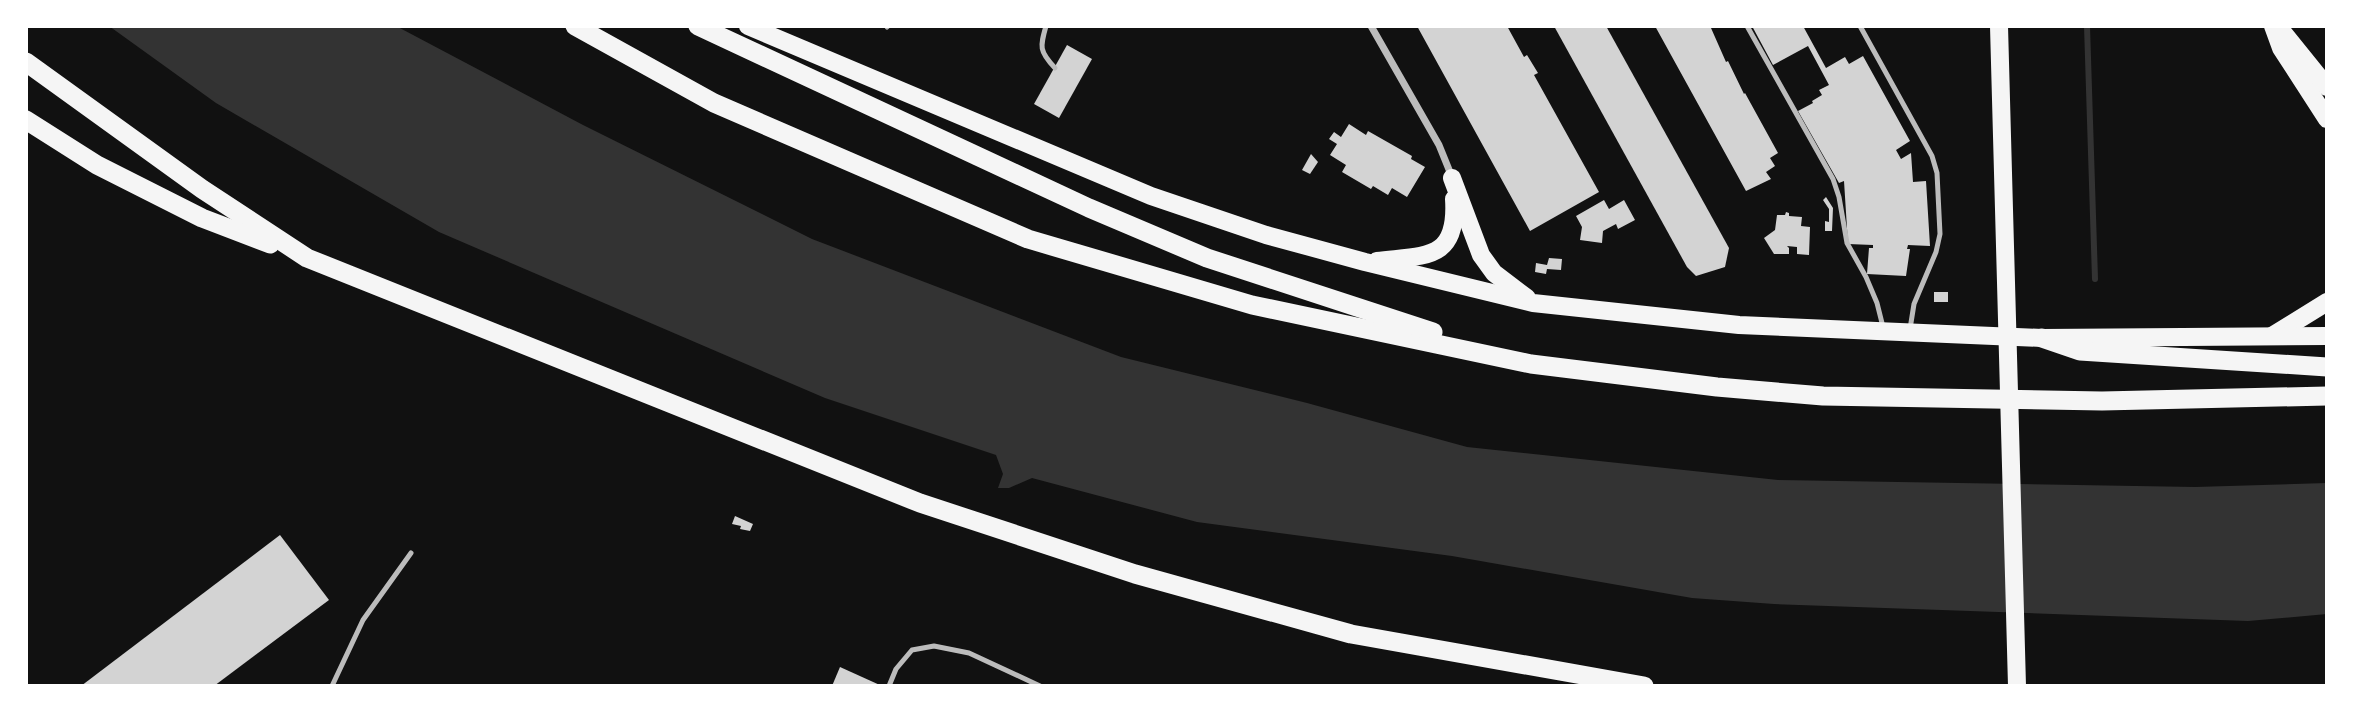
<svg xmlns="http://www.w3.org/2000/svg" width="2353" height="712" font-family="'Titillium Web',sans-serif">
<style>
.water{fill:#333}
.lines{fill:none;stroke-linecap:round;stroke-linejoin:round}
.stream{stroke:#333;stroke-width:6}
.building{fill:#d3d3d3}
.service{stroke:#bcbcbc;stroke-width:5}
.minor{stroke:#bcbcbc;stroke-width:7}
.primary{stroke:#f5f5f5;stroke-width:18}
.trunk{stroke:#f5f5f5;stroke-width:18}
.motorway{stroke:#f5f5f5;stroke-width:19}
</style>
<rect width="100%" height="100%" fill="#111"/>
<polygon class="water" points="109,26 396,26 583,125 812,239 1121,357 1307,403 1467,447 1778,480 2195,487 2327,483 2327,614 2248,621 1774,604 1692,598 1452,556 1197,522 1032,478 1009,488 998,488 1003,474 996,455 825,398 439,232 216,103"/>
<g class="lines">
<polyline class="stream" points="2087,26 2095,279"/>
</g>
<g class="building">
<polygon points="1417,26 1507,26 1524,57 1527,55 1538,73 1534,75 1599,192 1530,231"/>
<polygon points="1554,26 1606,26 1729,248 1725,267 1696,276 1687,267"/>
<polygon points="1655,26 1711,28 1726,62 1728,61 1744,94 1745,93 1778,153 1770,158 1775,166 1766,172 1771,179 1746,191"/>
<polygon points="1752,26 1803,26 1826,68 1845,57 1849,64 1863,56 1910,141 1896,150 1901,159 1911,153 1913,182 1926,181 1930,246 1908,245 1907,249 1910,249 1906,276 1867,274 1869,248 1873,248 1873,245 1848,244 1844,181 1839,183 1798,111 1813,103 1812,101 1822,95 1819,90 1829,85 1808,46 1773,65"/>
<polygon points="1067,45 1092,59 1059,118 1034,104"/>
<polygon points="1349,124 1366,135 1368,131 1412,156 1411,159 1425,167 1407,197 1392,188 1388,195 1373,186 1371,189 1342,172 1346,165 1330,155 1337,144 1329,139 1334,132 1341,137"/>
<polygon points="1311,154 1318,162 1310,174 1302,170"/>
<polygon points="1826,197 1833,208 1832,231 1825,231 1825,221 1829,222 1829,209 1823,200"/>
<polygon points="1604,200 1609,209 1624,200 1635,220 1618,229 1616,224 1603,231 1602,243 1580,240 1582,227 1576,216"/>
<polygon points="1786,212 1789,213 1789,216 1802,217 1801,226 1810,227 1809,255 1797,254 1797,247 1787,246 1789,248 1789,254 1774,254 1764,238 1775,230 1777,215 1785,215"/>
<polygon points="1549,258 1562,259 1561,270 1547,269 1546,274 1535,272 1536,263 1547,265"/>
<rect x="1934" y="292" width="14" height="10"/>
<polygon points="735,516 753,524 750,531 740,529 741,526 732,524"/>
<polygon points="280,535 329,600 214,686 81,686"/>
<polygon points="840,667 882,686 832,686"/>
</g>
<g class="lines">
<g class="service">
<path d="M1046,26C1040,47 1039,51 1055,68"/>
<polyline points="1747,26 1833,179 1839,197 1847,243 1866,277 1877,303 1883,327"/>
<polyline points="1860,26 1932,156 1937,173 1940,234 1936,252 1914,304 1910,329"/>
<polyline points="887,27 888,26"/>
<polyline points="332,686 363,620 411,553"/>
<polyline points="889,686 896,669 912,650 934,646 969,653 1040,686"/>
</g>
<polyline class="minor" points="1371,26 1439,145 1452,177"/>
<g class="primary">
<polyline points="1999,26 2017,686"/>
<polyline points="2273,26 2281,48 2327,119"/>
<polyline points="2281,30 2327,87"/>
<polyline points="2272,336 2327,302"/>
</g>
<g class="trunk">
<polyline points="748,26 1151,196 1266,235 1365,262 1533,303 1739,325 2042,338 2327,336"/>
<polyline points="1452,178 1481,255 1494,273 1527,298"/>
<path d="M1377,261C1425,255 1458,261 1454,199"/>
</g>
<g class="motorway">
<polyline points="575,26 714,103 1028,239 1252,305 1531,364 1717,387 1823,396 2102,401 2327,396"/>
<polyline points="698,26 1089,208 1207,258 1433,332"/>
<polyline points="26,62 202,189 307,258 920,503 1135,574 1351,634 1644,686"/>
<polyline points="26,120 97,165 202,218 270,244"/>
<polyline points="2042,338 2080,351 2327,367"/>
</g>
</g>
<rect width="2353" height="712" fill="none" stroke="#ffffff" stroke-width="56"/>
</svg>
